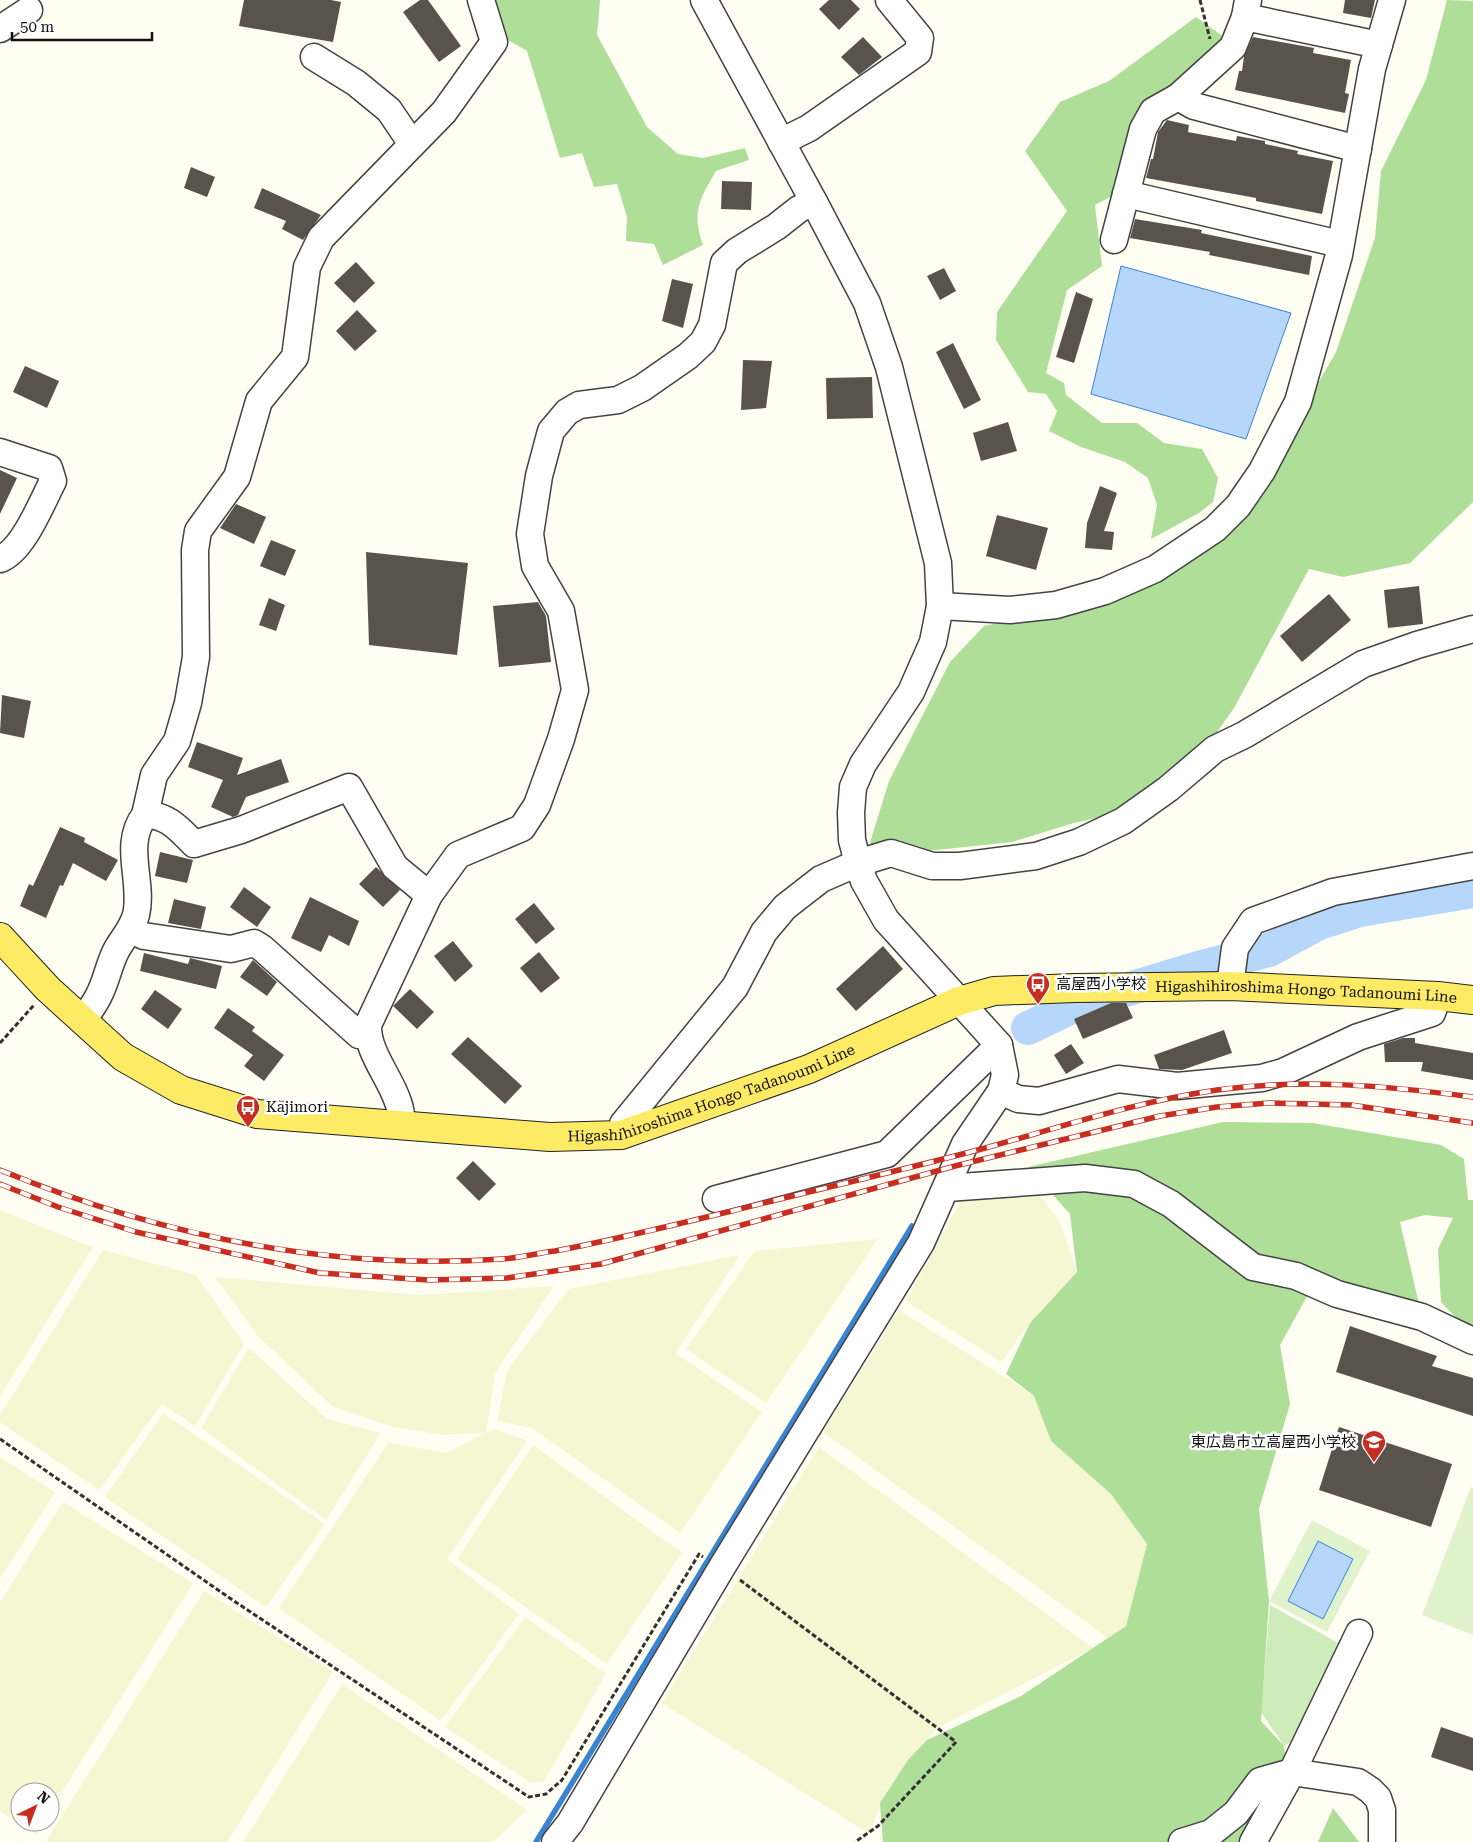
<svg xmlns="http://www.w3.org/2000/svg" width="1473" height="1842" font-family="'Roboto Serif','Noto Sans JP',serif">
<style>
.farmland{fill:#f5f7d2}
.green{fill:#ceecba}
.forest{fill:#afde99}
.pitch{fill:#e1f3cd}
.water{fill:#b6d7f9;stroke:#3983d3}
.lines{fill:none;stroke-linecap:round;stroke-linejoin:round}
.stream{stroke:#3983d3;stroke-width:5.5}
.river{stroke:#b6d7f9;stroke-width:34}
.building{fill:#5a534c}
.minor-casing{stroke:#434343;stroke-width:29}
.major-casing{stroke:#212121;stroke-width:30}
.path{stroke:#323232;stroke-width:3;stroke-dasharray:5 2.5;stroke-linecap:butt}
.minor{stroke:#fff;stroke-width:26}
.major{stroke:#feeb65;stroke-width:28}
.rail-casing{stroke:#c82d21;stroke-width:5.5}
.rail{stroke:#fff;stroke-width:4;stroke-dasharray:11;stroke-linecap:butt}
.labels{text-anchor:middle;stroke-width:5;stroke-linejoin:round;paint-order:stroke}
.poi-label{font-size:15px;fill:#101010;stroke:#fff;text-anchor:start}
.street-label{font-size:15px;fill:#101010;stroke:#fff}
</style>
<rect width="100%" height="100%" fill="#fffef3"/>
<g class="farmland">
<polygon points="1037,1192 1059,1220 1077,1272 1030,1323 1001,1362 906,1301 960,1202"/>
<polygon points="0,1210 93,1247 0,1396"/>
<polygon points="878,1239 766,1403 686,1349 755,1251"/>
<polygon points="103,1250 196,1275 244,1344 195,1426 162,1404 99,1490 0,1422 0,1415"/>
<polygon points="740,1255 675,1353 762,1412 680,1533 532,1428 497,1421 507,1371 569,1289"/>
<polygon points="215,1277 419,1295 554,1286 495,1373 486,1433 494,1429 527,1441 447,1559 519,1614 441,1721 279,1608 388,1443 447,1453 485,1433 443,1435 393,1427 332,1406 257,1335"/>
<polygon points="899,1310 1034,1396 1051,1441 1111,1494 1147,1544 1126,1626 1108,1638 823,1432"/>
<polygon points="249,1348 327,1419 381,1433 326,1520 201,1428"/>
<polygon points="163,1413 325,1524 266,1607 105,1497"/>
<polygon points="533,1445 682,1553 607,1664 457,1559"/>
<polygon points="819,1447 1093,1648 937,1728 888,1790 868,1833 662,1703"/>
<polygon points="0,1457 55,1492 0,1579"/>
<polygon points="63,1502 193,1583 50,1811 50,1792 20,1792 20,1822 43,1822 36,1834 0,1811 0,1602"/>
<polygon points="204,1591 333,1672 227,1842 48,1842 46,1841"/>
<polygon points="525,1617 606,1674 544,1781 531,1783 445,1727"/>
<polygon points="342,1684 527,1810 493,1842 243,1842"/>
</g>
<polygon class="green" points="1270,1605 1342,1645 1301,1736 1284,1746 1261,1712"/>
<g class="forest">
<path d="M490,0H600L597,35L647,127L678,154L703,158L745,148L749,160L716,171C700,199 691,212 703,245L663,265L654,244L626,241L627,217L617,184L594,187L582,153L560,158L527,51L508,40Z"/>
<polygon points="1447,0 1473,1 1473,502 1410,563 1343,577 1309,569 1234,708 1191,769 1119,813 1074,823 1012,842 927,851 869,846 889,781 950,662 984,626 1114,599 1184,565 1241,518 1336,352 1375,238 1381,171 1426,80"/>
<polygon points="1196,17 1228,40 1141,113 1114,195 1095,205 1102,266 1067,290 1046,373 1064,383 1066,395 1102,423 1137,423 1164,443 1202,449 1218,478 1213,502 1199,513 1151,539 1157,505 1148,478 1125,462 1081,447 1049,431 1057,411 1046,394 1028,392 996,340 997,312 1067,211 1025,151 1060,102 1109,81"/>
<polygon points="1223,1122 1313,1123 1441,1145 1464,1159 1468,1200 1473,1200 1473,1331 1465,1327 1441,1302 1438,1249 1453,1218 1425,1215 1400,1222 1422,1317 1314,1284 1280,1345 1290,1404 1259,1509 1269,1601 1261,1721 1284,1746 1290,1792 1238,1842 883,1842 880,1803 908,1760 927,1740 1021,1696 1126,1626 1147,1544 1111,1494 1051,1441 1034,1396 1006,1374 1030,1323 1077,1272 1070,1214 1028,1167"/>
<polygon points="1333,1808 1359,1842 1318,1842"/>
</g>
<g class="pitch">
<polygon points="1471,1487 1473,1488 1473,1635 1422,1615"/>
<polygon points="1312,1520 1370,1551 1327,1632 1269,1601"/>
</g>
<g class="water">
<polygon points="1121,266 1291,313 1246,439 1091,394"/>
<polygon points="1318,1541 1353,1559 1323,1619 1288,1601"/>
</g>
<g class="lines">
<polyline class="stream" points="536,1842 912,1226"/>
<polyline class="river" points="1028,1028 1076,1005 1198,968 1269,950 1319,923 1360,910 1473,891"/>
</g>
<g class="building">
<polygon points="244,0 331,0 341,2 333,42 239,26"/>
<polygon points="420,0 428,0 461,46 439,62 403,12"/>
<polygon points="829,0 851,0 860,9 839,30 819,9"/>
<polygon points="1345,0 1375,0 1371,18 1343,13"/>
<polygon points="863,37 882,57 859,75 841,57"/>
<polygon points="1253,37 1314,48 1313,53 1351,60 1345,93 1349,94 1345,113 1235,90 1239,71 1242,71 1244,56"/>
<polygon points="1167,120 1189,125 1188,132 1236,141 1237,136 1265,141 1265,144 1298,151 1297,154 1333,161 1322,214 1256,201 1256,198 1146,178 1151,159 1153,159 1158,132"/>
<polygon points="191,167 215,177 207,197 184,188"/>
<polygon points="722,181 752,182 751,210 721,209"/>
<polygon points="262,188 321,215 303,240 282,229 286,221 254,208"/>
<polygon points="1135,219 1202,230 1201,233 1312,256 1309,275 1209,255 1210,252 1130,238"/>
<polygon points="356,262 375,283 354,303 334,283"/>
<polygon points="944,268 956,291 940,300 927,276"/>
<polygon points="672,279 693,284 683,328 662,321"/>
<polygon points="1076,292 1093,299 1074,363 1056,357"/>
<polygon points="357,310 377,331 355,351 336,331"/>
<polygon points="953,343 981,400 964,409 936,352"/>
<polygon points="743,360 772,361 766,408 741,410"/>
<polygon points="25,366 59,381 47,408 13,392"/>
<polygon points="872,377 873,418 827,419 826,378"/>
<polygon points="1008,422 1017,451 981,461 973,433"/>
<polygon points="0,470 17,478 0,514"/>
<polygon points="1100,486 1117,493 1104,531 1114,532 1112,550 1085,548 1087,523"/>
<polygon points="236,504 266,517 254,544 220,528"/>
<polygon points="997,515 1048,528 1036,570 986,556"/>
<polygon points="271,540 296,550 285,576 260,566"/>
<polygon points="366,552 468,563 457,655 369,645"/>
<polygon points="1419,586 1423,624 1388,628 1384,590"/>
<polygon points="1329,594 1351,620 1302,662 1280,636"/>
<polygon points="269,598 285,605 276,631 259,625"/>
<polygon points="538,602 546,616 551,662 499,667 493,606"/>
<polygon points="2,695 31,701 24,738 0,733"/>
<polygon points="197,742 243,758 237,775 281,759 289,782 246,797 238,815 233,817 211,807 223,780 188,767"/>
<polygon points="60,827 85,838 84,842 118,860 106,881 73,863 63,886 60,885 46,918 20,906 29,884 33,886"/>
<polygon points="160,852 193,860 187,883 155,876"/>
<polygon points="376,867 400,890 383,907 359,884"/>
<polygon points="244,887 271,907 257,927 230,907"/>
<polygon points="310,897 359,921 349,946 329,935 321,952 291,938"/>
<polygon points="174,899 206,907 201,929 168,923"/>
<polygon points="534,903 555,929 536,944 515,919"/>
<polygon points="453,941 473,966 455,982 434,956"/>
<polygon points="883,946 903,969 856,1011 836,989"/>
<polygon points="539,952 560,978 541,993 520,968"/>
<polygon points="144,953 188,964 190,958 222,966 216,989 140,971"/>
<polygon points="253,960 277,982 267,996 240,977"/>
<polygon points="410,989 434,1012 417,1029 393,1006"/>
<polygon points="155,990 182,1009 168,1029 141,1009"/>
<polygon points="1111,1003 1126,1003 1133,1018 1083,1039 1074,1019"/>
<polygon points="228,1008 255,1027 252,1031 284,1055 264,1081 244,1066 253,1055 214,1028"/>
<polygon points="1224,1030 1232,1053 1182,1070 1159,1069 1154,1055"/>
<polygon points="468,1037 522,1086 505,1104 451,1054"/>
<polygon points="1403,1038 1415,1038 1415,1043 1473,1053 1473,1080 1421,1071 1423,1062 1385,1062 1384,1044"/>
<polygon points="1071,1044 1084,1063 1066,1074 1054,1055"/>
<polygon points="473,1161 496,1184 479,1201 456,1178"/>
<polygon points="1350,1326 1437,1356 1432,1366 1473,1378 1473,1416 1336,1372"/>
<polygon points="1339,1427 1452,1464 1431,1527 1319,1490"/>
<polygon points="1441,1727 1473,1738 1473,1771 1431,1757"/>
</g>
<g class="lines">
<g class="minor-casing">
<g id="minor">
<polyline points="1245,17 1379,45"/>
<polyline points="0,29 29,10"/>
<polyline points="314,57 356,83 389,110 412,144"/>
<polyline points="1178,97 1194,106 1358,149"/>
<polyline points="781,142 809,128 918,52 920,38 889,0"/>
<polyline points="1126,194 1340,244"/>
<polyline points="1114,240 1143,129 1153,111 1178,97 1233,47 1245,17 1248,0"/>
<path d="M0,452L49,468L53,481C42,502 23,551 0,559"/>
<polyline points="940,606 1010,610 1056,605 1105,591 1155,569 1215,529 1238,506 1262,471 1298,402 1339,255 1372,69 1392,0"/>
<polyline points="145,815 154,775 177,741 188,703 196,657 195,550 198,531 237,477 259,401 295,357 307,267 321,238 444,112 494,42 481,0"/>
<polyline points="131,930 144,936 231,949 254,943 262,948 359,1035 368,1034"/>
<polyline points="1230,986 1235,948 1253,921 1333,892 1473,866"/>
<path d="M83,1021C88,1012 95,1004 99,995C107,980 109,963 117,949C124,937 132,929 136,915C144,882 122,845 145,815C167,814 180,830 194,844L241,830L349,787L395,867L429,895"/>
<polyline points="1001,1091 1018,1099 1039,1101 1118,1079 1177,1086 1262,1078 1283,1072 1358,1037 1432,1013 1438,996"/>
<path d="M403,1125C401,1118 401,1109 398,1102C390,1077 367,1052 368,1025L429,895L458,855L522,828L537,805L561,739L575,690L561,611L535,566L530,534L539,476L551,431L567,412L579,405L618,400L642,388L688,356L703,342L712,325L724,263L737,251L776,227L799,209L814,202"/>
<polyline points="621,1135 623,1124 735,987 764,932 785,907 821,879 858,863 891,853 932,866 960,866 1036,856 1079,842 1123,821 1168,789 1215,749 1244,735 1363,664 1417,645 1473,629"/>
<polyline points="947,1188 1085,1178 1134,1184 1171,1204 1253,1267 1296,1276 1337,1294 1422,1317 1473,1341"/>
<polyline points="716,1199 887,1154 999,1045"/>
<polyline points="555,1842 570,1823 722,1567 921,1243 965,1144 1001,1091 1005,1075 999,1045 886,920 864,881 858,863 852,840 851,813 853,787 863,764 911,692 933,642 940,606 938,563 889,367 867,303 814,202 704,0"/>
<polyline points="1182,1842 1211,1833 1236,1813 1260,1781 1292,1772 1358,1782 1370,1790 1378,1798 1382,1810 1382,1842"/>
<polyline points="1253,1842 1292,1772 1359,1633"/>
</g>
</g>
<g class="major-casing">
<g id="major">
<path id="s1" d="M0,937L48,989L123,1057L181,1090L257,1114L550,1137L621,1135L809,1069L959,1001L994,991L1075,988L1230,986L1438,996L1473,1000"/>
</g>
</g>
<g class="path">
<polyline points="1200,0 1210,39"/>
<polyline points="0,1043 34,1005"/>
<polyline points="0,1439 234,1601 529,1797 546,1794 562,1780 699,1554 703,1557"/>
<polyline points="740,1580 956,1742 878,1826 855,1842"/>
</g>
<use href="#minor" class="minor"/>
<use href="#major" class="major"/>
<g class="rail-casing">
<g id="rail">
<path d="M0,1170C159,1235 330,1271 502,1259C520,1258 537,1253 555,1251C614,1240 673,1225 732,1211C818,1189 904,1170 989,1147C1064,1126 1139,1101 1217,1090C1302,1078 1388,1086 1473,1097"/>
<polyline points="0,1184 58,1207 136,1232 320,1273 429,1280 507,1278 601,1264 955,1166 1160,1116 1217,1107 1269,1103 1351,1105 1473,1123"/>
</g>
</g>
<use href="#rail" class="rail"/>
</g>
<defs>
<g id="bus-pin" transform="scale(1.25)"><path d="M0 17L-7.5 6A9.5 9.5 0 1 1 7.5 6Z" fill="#c82d21" stroke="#fff"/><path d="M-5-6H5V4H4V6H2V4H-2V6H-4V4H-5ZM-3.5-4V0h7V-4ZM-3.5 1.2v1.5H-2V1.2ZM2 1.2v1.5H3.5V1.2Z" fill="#fff"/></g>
<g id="school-pin" transform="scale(1.25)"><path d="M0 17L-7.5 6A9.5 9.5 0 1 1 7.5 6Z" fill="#c82d21" stroke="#fff"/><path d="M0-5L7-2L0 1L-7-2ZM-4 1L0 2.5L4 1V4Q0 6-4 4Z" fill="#fff"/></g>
</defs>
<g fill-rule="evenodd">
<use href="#bus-pin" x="1038" y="984"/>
<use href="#bus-pin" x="248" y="1107"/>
<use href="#school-pin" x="1374" y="1442"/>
</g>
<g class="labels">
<g class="poi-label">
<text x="1056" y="989">高屋西小学校</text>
<text x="266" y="1112">Kajimori</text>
<text x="1356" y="1447" text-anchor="end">東広島市立高屋西小学校</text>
</g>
<g class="street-label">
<text dy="5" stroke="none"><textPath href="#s1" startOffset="1396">Higashihiroshima Hongo Tadanoumi Line</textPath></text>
<text dy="5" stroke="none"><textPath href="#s1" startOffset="781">Higashihiroshima Hongo Tadanoumi Line</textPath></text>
</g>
</g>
<g transform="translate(35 1807) rotate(42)"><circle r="24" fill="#ffffff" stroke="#9f9f9f"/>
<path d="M0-4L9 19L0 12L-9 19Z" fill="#c82d21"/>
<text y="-8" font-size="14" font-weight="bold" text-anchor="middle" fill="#101010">N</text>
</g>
<path d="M12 32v8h140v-8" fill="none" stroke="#101010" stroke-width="2.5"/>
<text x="20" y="32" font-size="15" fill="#101010" stroke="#ffffff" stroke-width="4" paint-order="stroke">50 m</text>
</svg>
